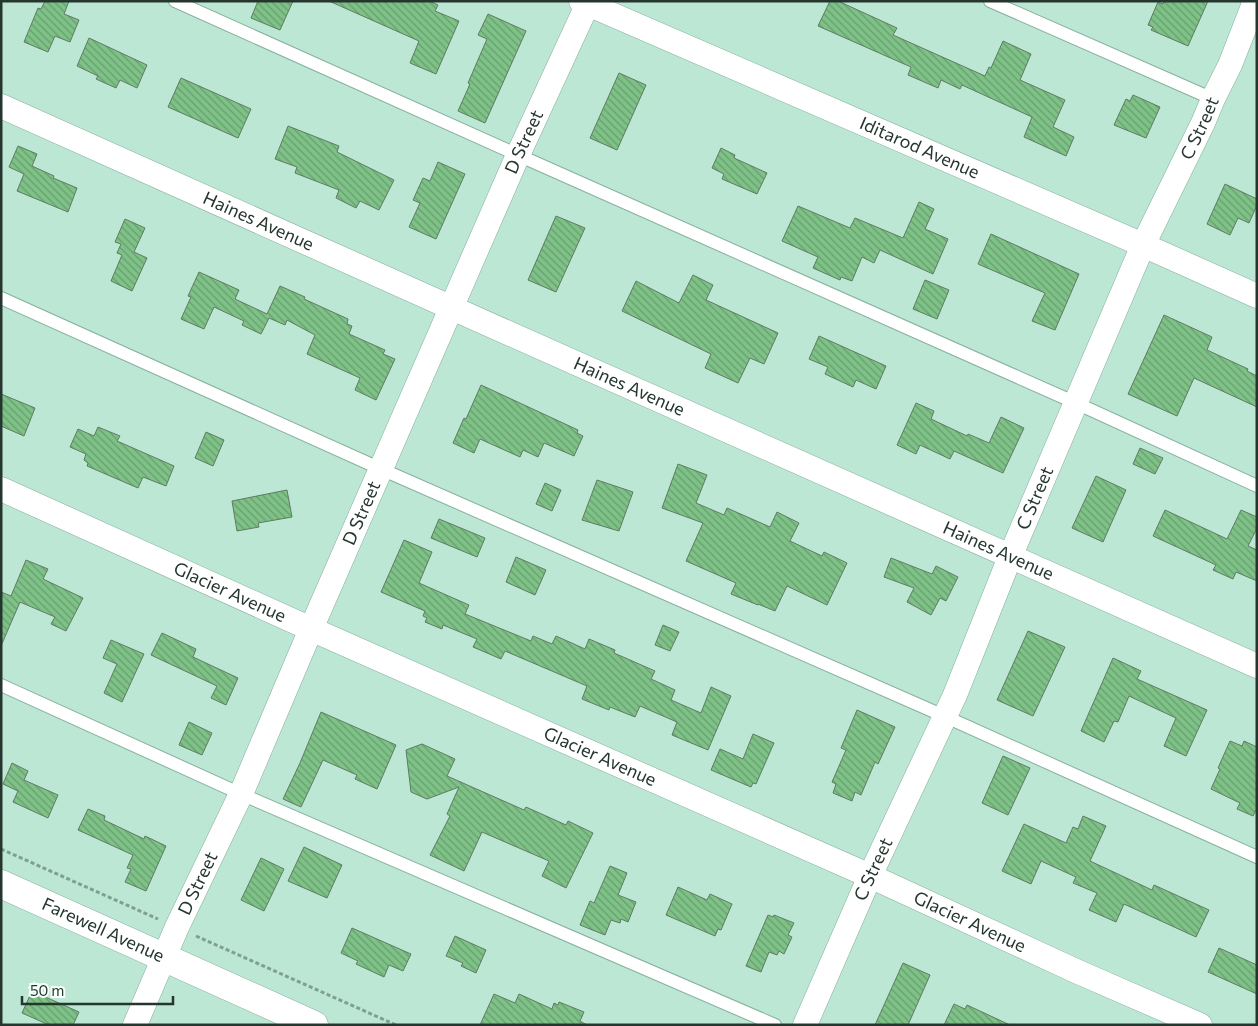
<svg xmlns="http://www.w3.org/2000/svg" width="1258" height="1026" font-family="Commissioner,sans-serif">
<style>
.building{fill:url(#building-back-hatch);stroke:#5f7b62}
.lines{fill:none;stroke-linecap:round;stroke-linejoin:round}
.service-casing{stroke:#86af9e;stroke-width:14}
.minor-casing{stroke:#86af9e;stroke-width:25}
.tertiary-casing{stroke:#86af9e;stroke-width:29}
.path{stroke:#7e9f91;stroke-width:3;stroke-dasharray:4 2.5;stroke-linecap:butt}
.service{stroke:#fff;stroke-width:12}
.minor{stroke:#fff;stroke-width:24}
.tertiary{stroke:#fff;stroke-width:28}
.labels{text-anchor:middle;stroke-width:4;stroke-linejoin:round;paint-order:stroke}
.street-label{font-size:18px;fill:#25362f;stroke:#f7fffb}
</style>
<defs>
<pattern id="building-back-hatch" width="6" height="6" patternUnits="userSpaceOnUse" patternTransform="scale(1.25)"><rect width="6" height="6" fill="#7ec287"/><path d="M-1 5l2 2M0 0l6 6M5-1l2 2" fill="none" stroke="#679e6f"/></pattern>
</defs>
<rect width="100%" height="100%" fill="#bce7d5"/>
<g class="building">
<polygon points="45,1 69,1 64,14 79,20 70,42 55,36 48,52 24,42 38,8 41,9"/>
<polygon points="258,1 293,1 280,30 251,18"/>
<polygon points="329,1 429,1 438,5 435,11 459,21 436,74 410,63 419,41"/>
<polygon points="830,1 838,1 897,28 893,35 985,76 989,67 991,68 1003,41 1031,54 1020,80 1065,100 1053,127 1074,137 1066,156 1024,137 1032,117 962,85 960,89 941,80 938,88 908,75 911,67 818,26"/>
<polygon points="1164,1 1208,1 1188,46 1151,30 1153,27 1148,25 1158,2 1163,4"/>
<polygon points="488,14 526,31 485,123 458,111 470,84 468,83 487,39 478,35"/>
<polygon points="89,38 147,65 137,88 120,80 116,88 96,79 98,76 77,66"/>
<polygon points="619,73 646,85 617,150 590,138"/>
<polygon points="181,78 251,109 238,138 168,107"/>
<polygon points="1133,95 1160,107 1146,138 1114,125 1126,99 1130,101"/>
<polygon points="288,126 339,146 337,152 394,180 379,210 360,201 356,208 336,198 339,190 295,173 297,167 275,159"/>
<polygon points="18,146 37,154 32,166 54,176 53,178 77,188 68,212 17,191 24,174 9,167"/>
<polygon points="721,148 735,155 734,158 767,173 757,194 722,179 724,174 712,168"/>
<polygon points="438,162 465,174 436,239 409,227 420,203 413,200 423,178 430,181"/>
<polygon points="1225,184 1257,199 1257,205 1249,223 1238,218 1230,235 1207,224"/>
<polygon points="919,202 934,209 925,229 948,239 933,274 880,250 874,263 862,257 852,281 841,277 840,280 813,268 818,257 782,241 798,206 850,228 855,218 903,238"/>
<polygon points="556,216 585,228 556,292 528,280"/>
<polygon points="125,219 145,228 134,252 147,258 132,291 111,281 122,255 117,253 121,244 115,242"/>
<polygon points="991,234 1079,274 1055,330 1032,321 1045,293 978,264"/>
<polygon points="199,272 239,290 235,299 267,314 280,286 305,297 304,299 348,319 347,324 352,326 349,334 385,350 383,354 395,359 376,400 355,390 360,378 307,354 315,335 287,320 285,325 269,318 261,334 242,325 244,321 214,307 204,329 181,319 191,297 188,296"/>
<polygon points="693,275 713,285 706,300 778,333 764,364 750,358 738,383 705,368 711,354 622,311 636,281 679,303"/>
<polygon points="925,280 949,290 937,319 913,309"/>
<polygon points="1164,315 1212,337 1207,350 1248,369 1247,371 1257,376 1257,407 1194,378 1177,416 1128,394"/>
<polygon points="819,336 886,366 876,389 856,380 853,387 825,374 828,367 809,359"/>
<polygon points="481,385 578,430 577,433 583,436 574,456 544,443 538,457 523,450 520,457 480,439 474,453 453,443 464,418 466,419"/>
<polygon points="1,394 35,408 24,436 1,426"/>
<polygon points="916,403 934,411 931,419 967,436 968,434 989,443 1001,417 1024,428 1003,473 954,451 950,459 920,445 916,454 897,445"/>
<polygon points="98,427 120,436 117,441 174,466 166,486 143,477 138,488 87,466 88,463 84,460 86,454 70,447 78,429 94,436"/>
<polygon points="206,432 224,440 213,466 195,458"/>
<polygon points="1140,448 1163,458 1155,474 1133,464"/>
<polygon points="678,464 707,475 696,503 724,515 727,508 770,527 777,512 799,523 790,541 822,556 824,552 847,563 827,605 787,586 775,611 758,604 758,605 731,594 736,583 686,561 703,523 662,508"/>
<polygon points="1096,476 1126,490 1103,542 1072,528"/>
<polygon points="597,480 633,492 619,531 582,520"/>
<polygon points="545,483 561,490 552,511 536,504"/>
<polygon points="287,490 292,517 258,523 259,527 237,531 232,501"/>
<polygon points="1165,510 1227,539 1241,510 1257,517 1257,528 1248,546 1257,550 1257,581 1236,572 1233,579 1213,570 1216,565 1153,536"/>
<polygon points="439,519 485,538 477,557 431,538"/>
<polygon points="404,540 432,552 419,583 469,605 465,614 531,641 533,636 552,644 556,636 585,649 589,639 615,650 614,653 655,671 651,679 675,690 671,700 701,713 711,687 731,696 708,750 672,735 677,722 640,706 635,717 610,707 609,710 582,699 587,686 505,651 501,659 473,647 477,639 443,625 442,629 425,622 427,618 423,616 425,611 381,592"/>
<polygon points="516,557 546,570 535,595 506,582"/>
<polygon points="891,558 932,574 936,566 958,577 946,601 940,598 931,615 907,602 914,588 884,577"/>
<polygon points="26,560 48,569 43,579 83,598 66,631 51,624 55,617 20,602 1,646 1,592 11,596"/>
<polygon points="663,625 679,632 670,651 655,645"/>
<polygon points="1028,631 1065,647 1033,716 997,700"/>
<polygon points="162,633 196,649 193,657 238,678 226,705 211,698 217,686 151,655"/>
<polygon points="111,640 144,654 122,702 104,693 117,664 103,658"/>
<polygon points="1113,658 1141,671 1137,679 1207,710 1186,756 1164,746 1176,718 1129,696 1118,722 1114,721 1104,742 1081,731"/>
<polygon points="857,710 895,727 878,764 875,762 861,795 855,792 852,801 833,793 836,784 832,782 846,750 841,748"/>
<polygon points="321,712 396,745 377,789 355,779 357,775 323,760 301,807 283,799 300,763"/>
<polygon points="189,722 212,733 202,755 179,745"/>
<polygon points="753,734 774,743 756,784 753,783 751,787 711,770 720,749 743,759"/>
<polygon points="1230,741 1242,746 1244,741 1257,747 1257,811 1256,810 1253,816 1237,809 1240,803 1211,789 1220,769 1218,768"/>
<polygon points="422,744 455,759 447,776 524,810 526,807 566,825 568,821 593,833 566,888 542,876 549,861 482,832 464,871 430,855 450,816 447,814 459,787 427,799 411,792 406,750"/>
<polygon points="1003,756 1030,768 1008,815 982,803"/>
<polygon points="12,763 28,771 24,780 58,795 48,818 13,802 18,791 3,784"/>
<polygon points="88,809 105,816 104,820 144,839 145,836 166,846 146,891 125,882 131,869 127,868 133,855 78,830"/>
<polygon points="1083,816 1106,826 1090,861 1152,890 1154,885 1209,910 1196,937 1124,904 1116,922 1089,910 1097,893 1073,883 1076,877 1041,861 1031,884 1002,871 1024,824 1066,843 1073,827 1078,829"/>
<polygon points="304,847 342,865 327,898 288,881"/>
<polygon points="261,858 284,869 264,911 241,900"/>
<polygon points="610,866 627,873 618,895 636,902 628,922 621,919 620,923 611,920 605,935 580,925 590,901 594,903"/>
<polygon points="678,887 707,900 710,894 732,904 721,930 718,929 715,936 666,915"/>
<polygon points="768,915 773,917 774,915 794,923 788,935 792,937 784,954 779,951 777,955 769,952 761,972 746,966"/>
<polygon points="352,928 411,954 403,971 389,965 384,977 356,964 358,961 341,953"/>
<polygon points="455,936 486,950 476,973 461,966 463,963 446,956"/>
<polygon points="1219,948 1257,965 1257,994 1208,972"/>
<polygon points="903,963 930,975 908,1025 875,1025"/>
<polygon points="32,991 79,1012 73,1025 49,1025 22,1013"/>
<polygon points="494,994 515,1003 519,994 552,1009 554,1003 558,1005 559,1002 584,1012 580,1021 587,1025 480,1025"/>
<polygon points="954,1004 965,1009 967,1005 1010,1025 944,1025"/>
</g>
<g class="lines">
<g class="service-casing">
<g id="service">
<polyline points="175,1 518,155 1076,403 1257,486"/>
<polyline points="990,1 1213,99"/>
<polyline points="1,298 381,469 944,716 1257,857"/>
<polyline points="1,685 241,794 775,1025"/>
</g>
</g>
<g class="minor-casing">
<g id="minor">
<path id="s1" d="M581,1L1143,245L1257,296"/>
<path id="s2" d="M1,106L452,308L1257,666"/>
<path id="s3" d="M1,489L311,629L870,876L1076,971L1200,1025"/>
<path id="s4" d="M135,1025L177,927L241,794L311,629L518,155L589,1"/>
<path id="s5" d="M805,1025L870,876L955,695L1010,557L1143,245L1203,123L1213,99L1230,65L1255,1"/>
</g>
</g>
<g class="tertiary-casing">
<g id="tertiary">
<path id="s6" d="M1,884L314,1025"/>
</g>
</g>
<g class="path">
<polyline points="1,849 158,919"/>
<polyline points="196,936 396,1025"/>
</g>
<use href="#service" class="service"/>
<use href="#minor" class="minor"/>
<use href="#tertiary" class="tertiary"/>
</g>
<g class="labels">
<g class="street-label">
<text dy="6" stroke="none"><textPath href="#s5" startOffset="980">C Street</textPath></text>
<text dy="6" stroke="none"><textPath href="#s4" startOffset="965">D Street</textPath></text>
<text dy="6" stroke="none"><textPath href="#s1" startOffset="369">Iditarod Avenue</textPath></text>
<text dy="6" stroke="none"><textPath href="#s2" startOffset="282">Haines Avenue</textPath></text>
<text dy="6" stroke="none"><textPath href="#s2" startOffset="688">Haines Avenue</textPath></text>
<text dy="6" stroke="none"><textPath href="#s5" startOffset="575">C Street</textPath></text>
<text dy="6" stroke="none"><textPath href="#s4" startOffset="560">D Street</textPath></text>
<text dy="6" stroke="none"><textPath href="#s2" startOffset="1092">Haines Avenue</textPath></text>
<text dy="6" stroke="none"><textPath href="#s3" startOffset="251">Glacier Avenue</textPath></text>
<text dy="6" stroke="none"><textPath href="#s3" startOffset="656">Glacier Avenue</textPath></text>
<text dy="6" stroke="none"><textPath href="#s5" startOffset="170">C Street</textPath></text>
<text dy="6" stroke="none"><textPath href="#s4" startOffset="155">D Street</textPath></text>
<text dy="6" stroke="none"><textPath href="#s3" startOffset="1061">Glacier Avenue</textPath></text>
<text dy="6" stroke="none"><textPath href="#s6" startOffset="112">Farewell Avenue</textPath></text>
</g>
</g>
<rect width="1258" height="1026" fill="none" stroke="#25362f" stroke-width="5"/>
<path d="M22 996v8h151v-8" fill="none" stroke="#25362f" stroke-width="2.5"/>
<text x="30" y="996" font-size="15" fill="#25362f" stroke="#f7fffb" stroke-width="4" paint-order="stroke">50 m</text>
</svg>
